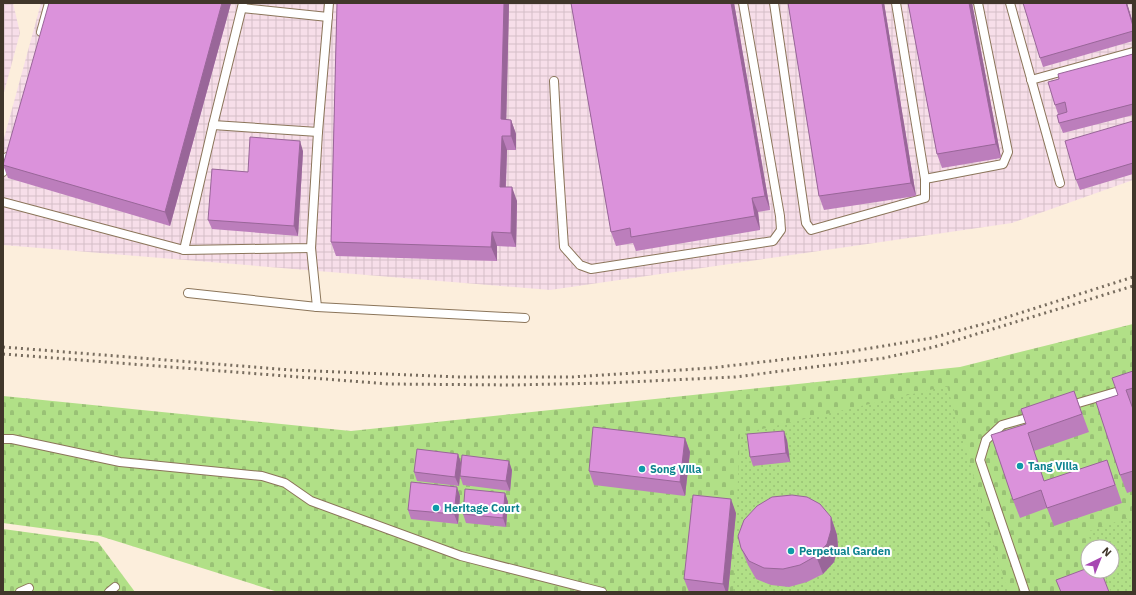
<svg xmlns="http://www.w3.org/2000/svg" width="1136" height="595" font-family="'IBM Plex Sans',sans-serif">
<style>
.industrial{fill:url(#industrial-grid)}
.cemetery{fill:url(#cemetery-stones);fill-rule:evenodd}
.park{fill:url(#park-dots)}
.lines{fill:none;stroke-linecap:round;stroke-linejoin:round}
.service-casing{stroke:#8b755a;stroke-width:10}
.service{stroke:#fff;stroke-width:8}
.rail{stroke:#786d5f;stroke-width:3;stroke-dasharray:2 4;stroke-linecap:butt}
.wall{fill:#bc7ebc}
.shaded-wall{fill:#969}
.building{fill:#db92db;stroke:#969}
.culture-dot{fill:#0f9aa8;stroke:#fff;stroke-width:1.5}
.labels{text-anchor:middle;stroke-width:4;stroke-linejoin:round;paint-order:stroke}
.culture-label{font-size:11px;font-weight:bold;fill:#0d838f;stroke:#fff;text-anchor:start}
</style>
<defs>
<pattern id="industrial-grid" width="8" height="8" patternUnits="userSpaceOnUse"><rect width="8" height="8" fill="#f7dee9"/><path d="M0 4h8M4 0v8" fill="none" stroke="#d5bfc8"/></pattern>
<pattern id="cemetery-stones" width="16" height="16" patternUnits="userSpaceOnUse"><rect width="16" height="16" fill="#b1e087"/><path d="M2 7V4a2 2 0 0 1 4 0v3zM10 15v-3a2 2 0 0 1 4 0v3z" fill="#99c175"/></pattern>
<pattern id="park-dots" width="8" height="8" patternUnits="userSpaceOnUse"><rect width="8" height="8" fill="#b1e087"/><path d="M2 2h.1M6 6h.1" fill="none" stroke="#99c175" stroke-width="1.8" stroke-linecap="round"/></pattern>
</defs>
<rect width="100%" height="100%" fill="#fceedc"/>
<g class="industrial">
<polygon points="3,3 13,3 20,33 3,96"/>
<polygon points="41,3 1133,3 1133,180 1012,223 550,290 3,245 3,142"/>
</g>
<g class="cemetery">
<path d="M1133,324V592H278L100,536L3,523V396L351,431L960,367ZM1088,547H1112V571H1088Z"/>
<polygon points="3,529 98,542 135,592 3,592"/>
</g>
<g class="park">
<polygon points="947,386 1008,592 733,592 740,434"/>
<polygon points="1133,516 1133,592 1111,592 1103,571 1112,571 1112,547 1093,547 1087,532"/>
</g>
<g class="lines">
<g class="service-casing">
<g id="service">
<polyline points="774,3 806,223 811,230 925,198 925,179 896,3"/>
<polyline points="1010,3 1060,183"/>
<polyline points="242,8 328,17"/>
<polyline points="41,32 49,3"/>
<polyline points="1031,80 1133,52"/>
<polyline points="554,81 558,157 564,247 580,265 591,269 773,241 781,230 780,216 743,3"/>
<polyline points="213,125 318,132"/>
<polyline points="3,172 7,157"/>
<polyline points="925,179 1003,164 1008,152 978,3"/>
<polyline points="3,202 184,250 311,248 318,132 329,3"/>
<polyline points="311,248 317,307"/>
<polyline points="184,250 213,125 243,3"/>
<polyline points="188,293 317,307 525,318"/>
<polyline points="1068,406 1133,387"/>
<polyline points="3,439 12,439 120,462 262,476 285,483 311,501 461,556 602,592"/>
<polyline points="20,592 29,588"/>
<polyline points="109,592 115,587"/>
<polyline points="1025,592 980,460 986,440 1002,425 1034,416"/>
</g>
</g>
<use href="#service" class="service"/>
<g class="rail">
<polyline points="3,347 291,370 457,377 572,377 711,368 847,352 932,338 998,320 1133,277"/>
<polyline points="3,354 389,384 512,385 607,383 735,377 884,358 934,347 1133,286"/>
</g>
</g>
<g class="wall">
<polygon points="231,3 170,226 8,178 3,165"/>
<polygon points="337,3 509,3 506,120 511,120 516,134 516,150 507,150 506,187 517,201 516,247 497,246 497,261 336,256 331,242"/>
<polygon points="571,3 734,3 770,210 758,212 760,230 636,251 633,243 616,246 611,232"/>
<polygon points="788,3 884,3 916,196 824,210 819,196"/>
<polygon points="908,3 972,3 1001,158 942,168 937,154"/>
<polygon points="1127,3 1133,23 1133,41 1043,67 1040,58"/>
<polygon points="1133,54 1133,115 1063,133 1059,123 1058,114 1055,105 1059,79"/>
<polygon points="1133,121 1133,174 1080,190 1076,180"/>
<polygon points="303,151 298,236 212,229 208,220 248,172"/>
<polygon points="1133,371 1133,491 1127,493 1120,475 1118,395"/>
<polygon points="1074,391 1089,432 1034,451 1044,481 1107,460 1122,503 1054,526 1047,508 1020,518 1013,500 1026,424"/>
<polygon points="685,438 690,452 685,496 594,485 589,471"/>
<polygon points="787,440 790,462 753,466 750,457"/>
<polygon points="458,454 461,463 459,486 417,481 414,472"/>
<polygon points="512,470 510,491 463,485 460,476"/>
<polygon points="505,493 508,502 506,527 466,523 463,514"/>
<polygon points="460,496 458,524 411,519 408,510"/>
<polygon points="736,513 728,592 689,592 684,579"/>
<polygon points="831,517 837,535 838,548 834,562 823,574 807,582 789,587 771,585 756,579 748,565 741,548"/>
</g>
<g class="shaded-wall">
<polygon points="222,3 231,3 170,226 165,212"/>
<polygon points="504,3 509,3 506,133 501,119"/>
<polygon points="731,3 734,3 770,210 765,196"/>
<polygon points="882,3 884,3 916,196 911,183"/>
<polygon points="969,3 972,3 1001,158 996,144"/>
<polygon points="1126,3 1127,3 1133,23 1133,26"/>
<polygon points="511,120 516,134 516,150 511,136"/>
<polygon points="502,136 507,150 505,201 500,187"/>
<polygon points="300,141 303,151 298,236 294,226"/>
<polygon points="512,187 517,201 516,247 511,233"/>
<polygon points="752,198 758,212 760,230 755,216"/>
<polygon points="492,232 497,246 497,261 491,247"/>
<polygon points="784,431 787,440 790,462 786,453"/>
<polygon points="685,438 690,452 685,496 680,482"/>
<polygon points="458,454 461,463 459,486 455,477"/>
<polygon points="509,461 512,470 510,491 506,481"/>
<polygon points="457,487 460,496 458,524 454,514"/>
<polygon points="505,493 508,502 506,527 503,518"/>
<polygon points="731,499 736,513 728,592 726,592 723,584"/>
<polygon points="831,517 837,535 838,548 834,562 823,574 816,556"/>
</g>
<g class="building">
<polygon points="49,3 222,3 165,212 3,165"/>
<polygon points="337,3 504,3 501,119 511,120 511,136 502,136 500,187 512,187 511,233 492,232 491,247 331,242"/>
<polygon points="571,3 731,3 765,196 752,198 755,216 631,237 630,228 611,232"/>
<polygon points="788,3 882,3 911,183 819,196"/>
<polygon points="908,3 969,3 996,144 937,154"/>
<polygon points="1023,3 1126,3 1133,26 1133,31 1040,58"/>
<polygon points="1133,54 1133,104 1059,123 1057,115 1067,112 1065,102 1055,105 1048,82 1059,79 1058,74"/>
<polygon points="1133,121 1133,163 1076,180 1065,141"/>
<polygon points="250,137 300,141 294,226 208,220 212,169 248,172"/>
<polygon points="1133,371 1133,388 1126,390 1133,409 1133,471 1120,475 1096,402 1118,395 1112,378"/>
<polygon points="1074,391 1082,414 1028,433 1044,481 1107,460 1115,485 1047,508 1041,490 1013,500 991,435 1026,424 1021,409"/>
<polygon points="593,427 685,438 680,482 589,471"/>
<polygon points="784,431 786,453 750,457 747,434"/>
<polygon points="417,449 458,454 455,477 414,472"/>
<polygon points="462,455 509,461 506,481 460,476"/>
<polygon points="411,482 457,487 454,514 408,510"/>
<polygon points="465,489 505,493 503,518 463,514"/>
<polygon points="693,495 731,499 723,584 684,579"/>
<polygon points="792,495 807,497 820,504 831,517 831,530 827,544 816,556 800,565 783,569 764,568 749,561 741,548 738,536 744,520 757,506 772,497"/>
<polygon points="1088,568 1088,571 1101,571 1109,592 1061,592 1056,580"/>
</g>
<g class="culture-dot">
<circle cx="1020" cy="466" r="4"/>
<circle cx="642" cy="469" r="4"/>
<circle cx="436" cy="508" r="4"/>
<circle cx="791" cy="551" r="4"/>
</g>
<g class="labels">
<g class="culture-label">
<text x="1028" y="470">Tang Villa</text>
<text x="650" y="473">Song Villa</text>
<text x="444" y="512">Heritage Court</text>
<text x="799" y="555">Perpetual Garden</text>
</g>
</g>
<rect width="1136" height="595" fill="none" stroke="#40362a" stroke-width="8"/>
<g transform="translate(1100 559) rotate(43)"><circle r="19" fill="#ffffff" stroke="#b3afaa"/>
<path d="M0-3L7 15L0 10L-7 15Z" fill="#a748b2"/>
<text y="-6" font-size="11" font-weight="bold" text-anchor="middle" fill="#40362a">N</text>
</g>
</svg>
